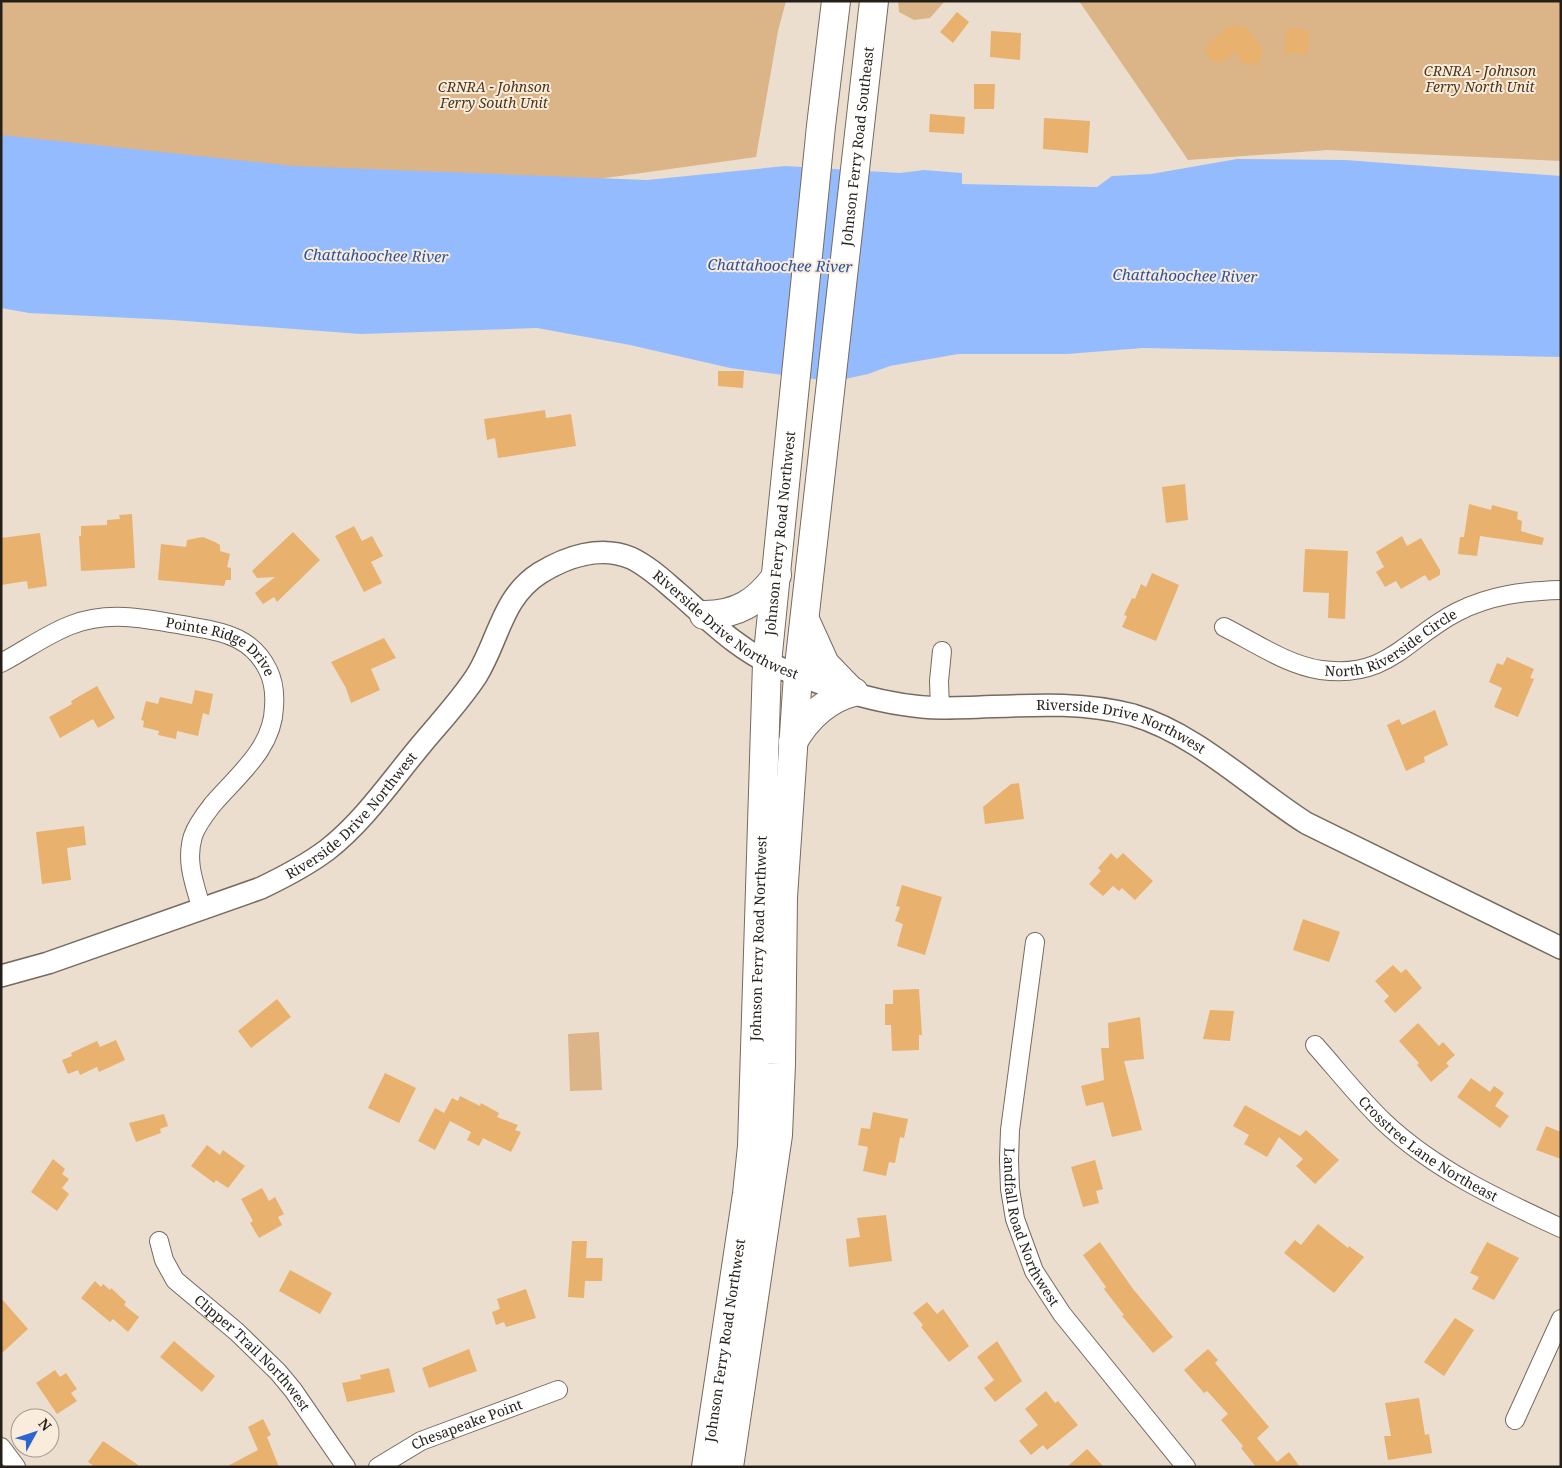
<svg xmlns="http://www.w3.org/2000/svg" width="1562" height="1468" font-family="'Noto Serif',serif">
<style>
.green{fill:#dbb488}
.water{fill:#95bbff}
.building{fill:#e8b16e}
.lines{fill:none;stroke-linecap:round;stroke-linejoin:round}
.minor-casing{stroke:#766a5d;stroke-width:20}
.tertiary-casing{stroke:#766a5d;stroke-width:24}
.primary-casing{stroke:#766a5d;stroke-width:30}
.minor{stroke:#fff;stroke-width:18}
.tertiary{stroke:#fff;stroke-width:21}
.primary{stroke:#fff;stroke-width:28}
.labels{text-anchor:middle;stroke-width:4;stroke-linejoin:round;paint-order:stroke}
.park-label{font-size:14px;font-style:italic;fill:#4b3417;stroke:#faecdc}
.street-label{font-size:14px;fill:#241f19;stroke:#faecdc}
.water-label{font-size:15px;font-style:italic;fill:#28519f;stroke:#faecdc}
</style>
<rect width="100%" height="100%" fill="#ecdecf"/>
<g class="green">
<polygon points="1,1 786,1 778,31 756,157 512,191 1,162"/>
<polygon points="898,1 945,1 930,18 914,20 899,12"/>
<polygon points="1079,1 1561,1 1561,161 1328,150 1188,160"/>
<polygon points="599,1032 602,1090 570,1091 568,1034"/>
</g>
<polygon class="water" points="1,135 293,166 647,180 785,166 900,173 924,170 962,173 962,184 1097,187 1112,176 1151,174 1237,159 1345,160 1561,176 1561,357 1143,348 1067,354 958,354 890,366 868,374 845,379 822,380 730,368 630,345 537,328 361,334 172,320 29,313 1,308"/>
<g class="building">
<polygon points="957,12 969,22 953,43 940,32"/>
<polygon points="1231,25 1246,27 1262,49 1261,60 1253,65 1244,65 1235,52 1224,62 1213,62 1206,52 1208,43"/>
<polygon points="1287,28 1309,30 1308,54 1285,53"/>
<polygon points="991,31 1021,33 1020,60 990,57"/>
<polygon points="974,84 995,84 994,109 974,109"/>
<polygon points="930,114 965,117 964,134 929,132"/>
<polygon points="1044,118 1090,121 1088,153 1043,149"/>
<polygon points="718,371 744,371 743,388 718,386"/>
<polygon points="545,410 546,418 571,414 576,446 498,458 495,438 487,440 484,419"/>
<polygon points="1185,484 1188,520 1166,523 1162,487"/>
<polygon points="1469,504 1491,510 1492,505 1518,512 1517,519 1522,521 1521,531 1544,538 1542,545 1480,536 1477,556 1458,554 1460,537 1464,537"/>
<polygon points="132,514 135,568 81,571 79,536 81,536 81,526 107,525 107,520 120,519 119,515"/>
<polygon points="354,526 362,541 372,536 383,556 371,562 382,583 364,592 335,536"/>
<polygon points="293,532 320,560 277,602 274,597 263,604 255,593 275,577 257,578 252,571"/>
<polygon points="40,533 47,586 28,589 27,581 1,585 1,538"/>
<polygon points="1402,536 1407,546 1421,538 1440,570 1440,575 1429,581 1425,575 1401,589 1396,581 1385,587 1376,572 1384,567 1376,552"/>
<polygon points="203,537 215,542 220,545 220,551 230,554 227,567 231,568 231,580 226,580 224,586 158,580 161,544 186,547 187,540"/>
<polygon points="1305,549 1348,551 1345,619 1328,618 1329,593 1303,592"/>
<polygon points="1152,573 1179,585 1156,641 1122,627 1127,616 1124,615 1132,598 1135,599 1141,584 1146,587"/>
<polygon points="384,638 396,658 371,669 380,690 351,703 346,688 331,662"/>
<polygon points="1507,657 1534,669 1530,678 1534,679 1518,717 1494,707 1502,688 1489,682 1497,663 1503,665"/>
<polygon points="97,686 115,718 98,728 93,719 60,738 49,717 72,704 71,701"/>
<polygon points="195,690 213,694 209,715 203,713 198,736 177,731 176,739 158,735 159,731 143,727 144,721 141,720 146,701 158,704 160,697 192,704"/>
<polygon points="1435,710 1448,745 1424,757 1425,762 1406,771 1387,725 1399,719 1402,725"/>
<polygon points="1019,783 1024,819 985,824 983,807 1011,784"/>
<polygon points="84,826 86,845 67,848 71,880 42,884 36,832"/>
<polygon points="1111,853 1117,859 1123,853 1153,881 1135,900 1122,888 1119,891 1113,886 1103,896 1089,884 1101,871 1098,868"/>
<polygon points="902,885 942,897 925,955 897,946 903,924 895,921 900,907 896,906"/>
<polygon points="1303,919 1340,932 1329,962 1293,950"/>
<polygon points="1393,965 1401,973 1406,969 1422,988 1395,1013 1384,1001 1389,996 1375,981"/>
<polygon points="919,989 922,1035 919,1035 919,1050 892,1051 891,1025 885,1025 885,1004 893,1004 893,990"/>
<polygon points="277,999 291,1017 251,1048 238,1031"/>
<polygon points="1210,1010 1234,1011 1230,1041 1203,1039"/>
<polygon points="1140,1017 1144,1059 1124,1061 1142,1130 1112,1137 1103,1102 1086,1106 1081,1086 1104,1080 1101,1048 1109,1048 1108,1023"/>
<polygon points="1418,1023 1439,1046 1443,1042 1455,1055 1446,1063 1449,1066 1431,1082 1417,1065 1419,1063 1399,1041"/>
<polygon points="116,1040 125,1060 99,1072 97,1067 80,1075 78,1070 68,1074 62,1060 72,1056 71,1053 97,1041 100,1047"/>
<polygon points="385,1073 416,1088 399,1123 368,1108"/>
<polygon points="1471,1078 1490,1092 1494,1086 1504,1093 1495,1106 1509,1116 1500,1128 1457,1097"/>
<polygon points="460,1096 480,1106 481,1103 499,1113 497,1117 518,1125 515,1130 521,1132 511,1152 483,1138 479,1146 467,1140 471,1132 450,1121 435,1150 418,1141 435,1108 444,1113 452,1098 458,1101"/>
<polygon points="1245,1105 1300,1136 1306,1130 1339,1160 1315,1184 1296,1166 1303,1159 1279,1137 1267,1157 1244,1144 1249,1135 1233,1126"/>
<polygon points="873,1112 908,1119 904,1138 900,1137 895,1163 889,1162 886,1176 863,1171 868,1147 858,1145 861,1128 870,1129"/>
<polygon points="164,1114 168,1126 160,1129 161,1133 136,1142 129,1123"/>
<polygon points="1546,1126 1561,1132 1561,1159 1536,1150"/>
<polygon points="207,1145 220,1155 223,1150 245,1166 228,1188 216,1180 214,1183 191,1166"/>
<polygon points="53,1159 65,1169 62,1174 69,1179 62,1188 69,1194 57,1211 31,1192"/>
<polygon points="1095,1160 1103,1189 1096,1191 1099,1203 1083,1207 1071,1167"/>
<polygon points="262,1188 269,1201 275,1197 284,1214 278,1217 282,1225 259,1238 250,1223 253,1221 241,1199"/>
<polygon points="886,1215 892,1261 849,1267 846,1239 860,1237 857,1218"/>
<polygon points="1318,1224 1348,1248 1349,1246 1364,1257 1334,1293 1284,1253 1295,1240 1301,1245"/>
<polygon points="572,1241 587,1241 586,1258 603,1258 602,1281 585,1281 584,1298 568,1297"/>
<polygon points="1100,1242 1133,1289 1173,1337 1153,1353 1122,1316 1124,1315 1104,1289 1106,1287 1083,1255"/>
<polygon points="1487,1242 1519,1258 1494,1300 1472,1289 1479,1277 1470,1273"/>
<polygon points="290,1270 332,1293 320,1314 279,1291"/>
<polygon points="95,1281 101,1287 103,1284 110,1290 111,1288 126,1302 124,1305 139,1317 128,1332 113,1319 110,1322 81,1298"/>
<polygon points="526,1289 536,1318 506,1327 504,1322 496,1325 492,1312 500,1309 497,1299"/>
<polygon points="1,1298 28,1329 1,1354"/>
<polygon points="927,1302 937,1314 943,1309 969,1346 949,1362 921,1327 923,1325 913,1313"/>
<polygon points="1455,1318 1474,1330 1444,1376 1424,1362"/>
<polygon points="174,1341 215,1376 202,1392 160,1357"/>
<polygon points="997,1341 1022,1381 995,1402 984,1388 994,1380 977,1357"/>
<polygon points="469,1349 477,1371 429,1388 422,1368"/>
<polygon points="1208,1349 1218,1360 1215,1363 1269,1427 1257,1438 1277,1462 1289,1452 1300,1467 1256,1467 1241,1448 1243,1446 1221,1420 1228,1414 1207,1391 1204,1393 1184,1370"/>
<polygon points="389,1368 395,1392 347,1402 342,1383 361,1379 360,1375"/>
<polygon points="55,1370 60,1377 66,1373 77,1389 71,1393 77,1401 57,1414 36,1383"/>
<polygon points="1046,1391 1055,1403 1058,1401 1078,1425 1047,1450 1043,1445 1031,1455 1019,1441 1038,1425 1025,1409"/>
<polygon points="1419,1398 1425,1435 1429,1434 1432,1453 1388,1460 1384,1436 1391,1436 1385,1403"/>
<polygon points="263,1419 271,1435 267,1437 279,1467 226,1467 258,1450 248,1427"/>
<polygon points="103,1441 141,1467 95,1467 88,1462"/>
<polygon points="1087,1449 1104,1467 1067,1467"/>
</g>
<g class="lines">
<g class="minor-casing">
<g id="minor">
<path id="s1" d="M1224,627C1254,642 1287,665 1321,670C1389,679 1406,638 1457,612C1490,595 1524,591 1561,590"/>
<path id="s2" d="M1,663C24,651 47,634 71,625C111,609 153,620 194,627C226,632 253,639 268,670C274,682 275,694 274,707C273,748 238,775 213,804C206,813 197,824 193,836C185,862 195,885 202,910"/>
<polyline points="940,708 939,681 942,651"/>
<path id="s3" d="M1035,942L1010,1130L1009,1160L1010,1189L1015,1219L1034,1271L1062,1314L1186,1467"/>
<path id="s4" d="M1315,1045C1338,1071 1360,1099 1384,1122C1435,1170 1498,1199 1561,1228"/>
<path id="s5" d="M159,1241L164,1260L175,1280L237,1332L278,1372L293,1390L346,1467"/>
<polyline points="1515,1420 1561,1319"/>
<polyline points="1,1447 16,1467"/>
<path id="s6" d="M378,1467L421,1441L558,1390"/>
</g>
</g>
<g class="tertiary-casing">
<g id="tertiary">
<path id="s7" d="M1,976L48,963L261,888C284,877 307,865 327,850C364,821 391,781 421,745C440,722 461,700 477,675C499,639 502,597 540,573C566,557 600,545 631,558C648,566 663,580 677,592C709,620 740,652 780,668C830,688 887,707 941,708C1005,708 1070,698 1133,715C1197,734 1251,788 1306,823L1561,948"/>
</g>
</g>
<g class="primary-casing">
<g id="primary">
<path d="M704,615C737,615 758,602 777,575"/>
<polyline points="806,622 825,664 852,692"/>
<path d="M793,742C807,718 826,699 854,692"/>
<path id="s8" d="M706,1467L747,1194L752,1146L767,663L821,126L836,1"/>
<path id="s9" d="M729,1467L778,1135L781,1064L783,897L798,675L874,1"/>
</g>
</g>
<use href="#minor" class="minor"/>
<use href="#tertiary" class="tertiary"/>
<use href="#primary" class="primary"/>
</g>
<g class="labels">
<g class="park-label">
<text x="1480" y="76">CRNRA - Johnson<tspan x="1480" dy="16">Ferry North Unit</tspan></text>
<text x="494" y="92">CRNRA - Johnson<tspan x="494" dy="16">Ferry South Unit</tspan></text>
</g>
<g class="street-label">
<text dy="5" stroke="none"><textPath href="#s9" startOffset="1328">Johnson Ferry Road Southeast</textPath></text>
<text dy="5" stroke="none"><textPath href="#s8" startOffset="938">Johnson Ferry Road Northwest</textPath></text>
<text dy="5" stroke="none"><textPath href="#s7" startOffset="916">Riverside Drive Northwest</textPath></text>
<text dy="5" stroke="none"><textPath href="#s1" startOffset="184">North Riverside Circle</textPath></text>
<text dy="5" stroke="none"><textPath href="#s2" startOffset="238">Pointe Ridge Drive</textPath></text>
<text dy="5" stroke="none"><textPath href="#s7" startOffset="1336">Riverside Drive Northwest</textPath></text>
<text dy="5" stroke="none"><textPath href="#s7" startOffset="392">Riverside Drive Northwest</textPath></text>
<text dy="5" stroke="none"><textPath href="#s8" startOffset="532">Johnson Ferry Road Northwest</textPath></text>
<text dy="5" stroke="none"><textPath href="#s4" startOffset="155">Crosstree Lane Northeast</textPath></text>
<text dy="5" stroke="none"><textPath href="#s3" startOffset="291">Landfall Road Northwest</textPath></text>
<text dy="5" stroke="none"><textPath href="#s8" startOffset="128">Johnson Ferry Road Northwest</textPath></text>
<text dy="5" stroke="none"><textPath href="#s5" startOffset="149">Clipper Trail Northwest</textPath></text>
<text dy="5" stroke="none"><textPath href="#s6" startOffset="99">Chesapeake Point</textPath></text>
</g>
<g class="water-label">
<text transform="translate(376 256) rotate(1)" y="5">Chattahoochee River</text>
<text transform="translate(780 266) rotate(1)" y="5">Chattahoochee River</text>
<text transform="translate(1185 276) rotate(1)" y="5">Chattahoochee River</text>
</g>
</g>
<rect width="1562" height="1468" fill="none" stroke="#241f19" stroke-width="5"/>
<g transform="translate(35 1433) rotate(50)"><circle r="24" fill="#faecdc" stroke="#a49a8e"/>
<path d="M0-4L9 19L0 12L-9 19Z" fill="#2c64d2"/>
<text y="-8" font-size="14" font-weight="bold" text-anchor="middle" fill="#241f19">N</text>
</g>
</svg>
